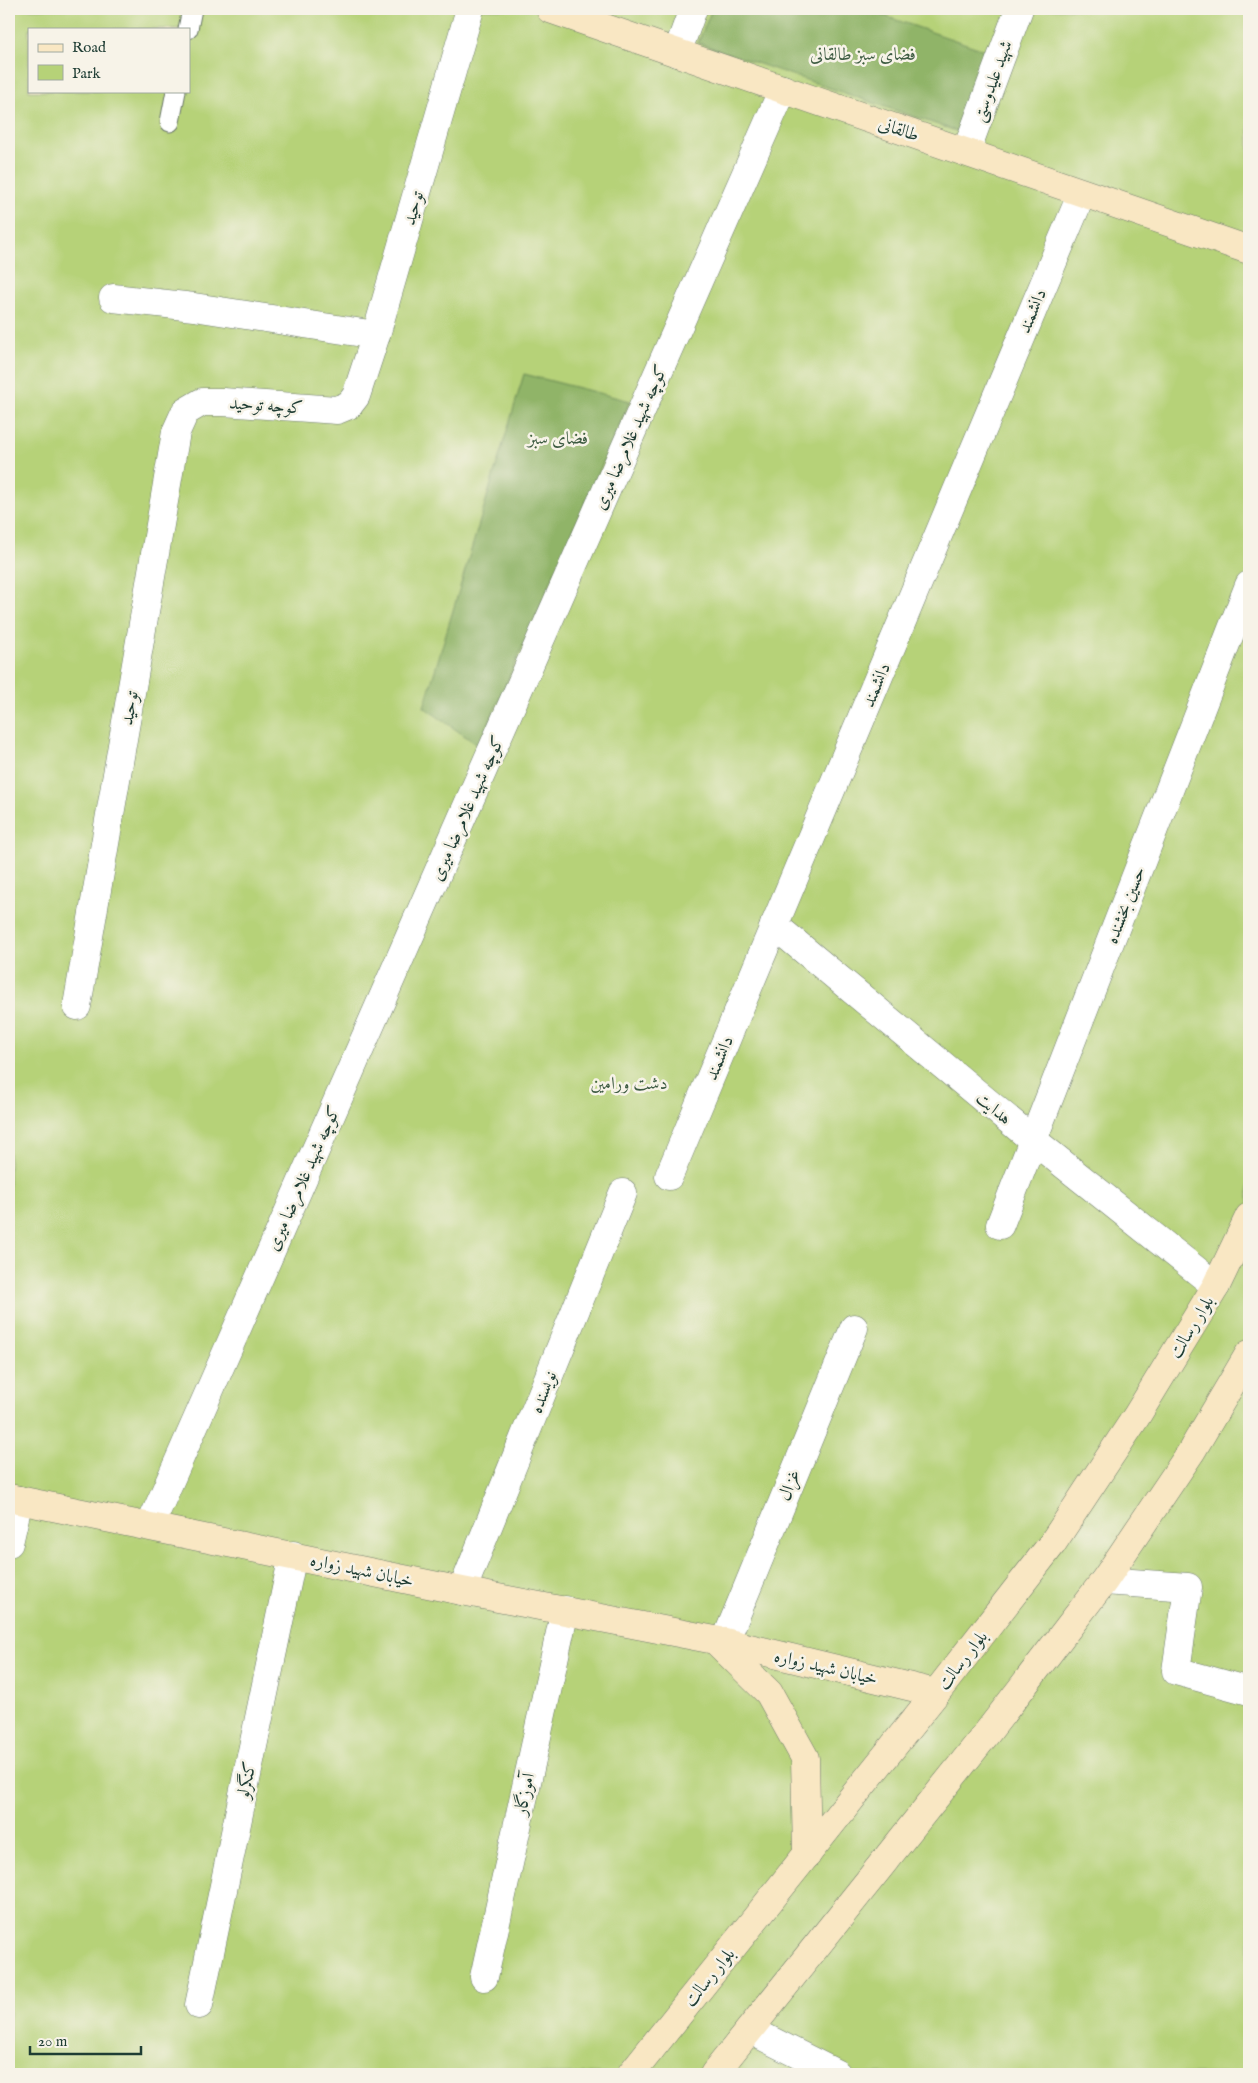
<svg xmlns="http://www.w3.org/2000/svg" width="1258" height="2083" font-family="'IM FELL English',Amiri,serif">
<style>
.green{fill:#b6d278;stroke:#6a8856;fill-rule:evenodd}
.forest{fill:#90b468;stroke:#58784e}
.lines{fill:none;stroke-linecap:round;stroke-linejoin:round}
.lane-casing{stroke:#697667;stroke-width:21}
.street-casing{stroke:#697667;stroke-width:29}
.secondary-casing{stroke:#697667;stroke-width:29}
.lane{stroke:#fff;stroke-width:19}
.street{stroke:#fff;stroke-width:28}
.secondary{stroke:#f9e7c3;stroke-width:28}
.labels{text-anchor:middle;stroke-width:5;stroke-linejoin:round;paint-order:stroke}
.park-label{font-size:18px;fill:#3d5b42;stroke:#f7f3e8}
.street-label{font-size:18px;fill:#1f3d34;stroke:#f7f3e8}
</style>
<rect width="100%" height="100%" fill="#f7f3e8"/>
<filter id="ink" filterUnits="userSpaceOnUse"><feTurbulence type="fractalNoise" baseFrequency=".02" numOctaves="2"/><feDisplacementMap in="SourceGraphic" scale="10" xChannelSelector="R" yChannelSelector="G"/><feConvolveMatrix kernelMatrix="1 2 1 2 8 2 1 2 1" color-interpolation-filters="sRGB"/></filter>
<filter id="wash" filterUnits="userSpaceOnUse"><feTurbulence type="fractalNoise" baseFrequency=".0096" numOctaves="4" result="noise"/><feDisplacementMap in="SourceGraphic" scale="20" xChannelSelector="R" yChannelSelector="G"/><feGaussianBlur stdDeviation="1.12" result="paint"/><feColorMatrix in="noise" values="0 0 0 0 0 0 0 0 0 0 0 0 0 0 0 0 0 1.4 0 .05"/><feComposite in="paint" operator="in"/></filter>
<g filter="url(#wash)">
<rect width="100%" height="100%" fill="#f2e1c5"/>
<path class="green" d="M9,9H1249V2074H9ZM29,29H189V91H29Z"/>
<g class="forest">
<polygon points="712,9 864,9 990,52 962,133 698,43"/>
<polygon points="524,374 630,401 479,746 424,707"/>
</g>
</g>
<g filter="url(#ink)">
<g class="lines">
<g class="lane-casing">
<g id="lane">
<polyline points="188,29 192,9"/>
<polyline points="170,122 176,91"/>
</g>
</g>
<g class="street-casing">
<g id="street">
<polyline points="677,53 693,9"/>
<polyline points="966,152 1019,9"/>
<polyline points="113,298 194,307 376,335"/>
<polyline points="774,925 1033,1140 1216,1286"/>
<polyline points="77,1006 176,432 185,412 202,402 223,402 337,410 349,405 356,396 376,335 470,9"/>
<polyline points="669,1176 1082,193"/>
<polyline points="1000,1225 1249,585"/>
<polyline points="150,1526 783,89"/>
<polyline points="9,1543 19,1500"/>
<polyline points="1104,1581 1188,1587 1176,1671 1249,1691"/>
<polyline points="462,1591 623,1193"/>
<polyline points="725,1642 854,1328"/>
<polyline points="484,1977 565,1610"/>
<polyline points="199,2005 293,1555"/>
<polyline points="750,2030 837,2074"/>
</g>
</g>
<g class="secondary-casing">
<g id="secondary">
<polyline points="550,9 1249,250"/>
<polyline points="9,1498 462,1591 725,1642 936,1693"/>
<polyline points="716,1641 769,1693 805,1758 807,1855"/>
<polyline points="631,2074 936,1693 1052,1544 1136,1417 1216,1286 1249,1217"/>
<polyline points="714,2074 987,1733 1104,1581 1191,1452 1249,1354"/>
</g>
</g>
<use href="#lane" class="lane"/>
<use href="#street" class="street"/>
<use href="#secondary" class="secondary"/>
</g>
</g>
<g class="labels">
<g class="park-label">
<text x="863" y="60">فضای سبز طالقانی</text>
<text x="558" y="444">فضای سبز</text>
<text x="629" y="1089">دشت ورامین</text>
</g>
<g class="street-label">
<text transform="translate(992 81) rotate(-70)" y="6">شهید علیدوستی</text>
<text transform="translate(899 129) rotate(19)" y="6">طالقانی</text>
<text transform="translate(413 208) rotate(-74)" y="6">توحید</text>
<text transform="translate(1032 311) rotate(-67)" y="6">دانشمند</text>
<text transform="translate(266 405) rotate(4)" y="6">کوچه توحید</text>
<text transform="translate(630 437) rotate(-66)" y="6">کوچه شهید غلامرضا میری</text>
<text transform="translate(876 685) rotate(-67)" y="6">دانشمند</text>
<text transform="translate(129 708) rotate(-80)" y="6">توحید</text>
<text transform="translate(467 808) rotate(-66)" y="6">کوچه شهید غلامرضا میری</text>
<text transform="translate(1125 905) rotate(-69)" y="6">حسین بخشنده</text>
<text transform="translate(719 1058) rotate(-67)" y="6">دانشمند</text>
<text transform="translate(994 1108) rotate(40)" y="6">هدایت</text>
<text transform="translate(303 1178) rotate(-66)" y="6">کوچه شهید غلامرضا میری</text>
<text transform="translate(1191 1327) rotate(-59)" y="6">بلوار رسالت</text>
<text transform="translate(543 1392) rotate(-68)" y="6">نویسنده</text>
<text transform="translate(789 1485) rotate(-68)" y="6">غزال</text>
<text transform="translate(362 1570) rotate(12)" y="6">خیابان شهید زواره</text>
<text transform="translate(962 1660) rotate(-52)" y="6">بلوار رسالت</text>
<text transform="translate(826 1667) rotate(13)" y="6">خیابان شهید زواره</text>
<text transform="translate(246 1780) rotate(-78)" y="6">کنگرلو</text>
<text transform="translate(524 1794) rotate(-78)" y="6">آموزگار</text>
<text transform="translate(709 1977) rotate(-51)" y="6">بلوار رسالت</text>
</g>
</g>
<rect width="1258" height="2083" fill="none" stroke="#f7f3e8" stroke-width="30"/>
<rect x="28" y="28" width="162" height="65" fill="#f7f3e8" stroke="#a1aaa0"/>
<rect x="38" y="44" width="25" height="8" fill="#f9e7c3" stroke="#a1aaa0"/>
<text x="72" y="52" font-size="15" fill="#1f3d34">Road</text>
<rect x="38" y="65" width="25" height="15" fill="#b6d278" stroke="#a1aaa0"/>
<text x="72" y="78" font-size="15" fill="#1f3d34">Park</text>
<path d="M30 2046v8h111v-8" fill="none" stroke="#1f3d34" stroke-width="2.5"/>
<text x="38" y="2046" font-size="15" fill="#1f3d34" stroke="#f7f3e8" stroke-width="4" paint-order="stroke">20 m</text>
</svg>
